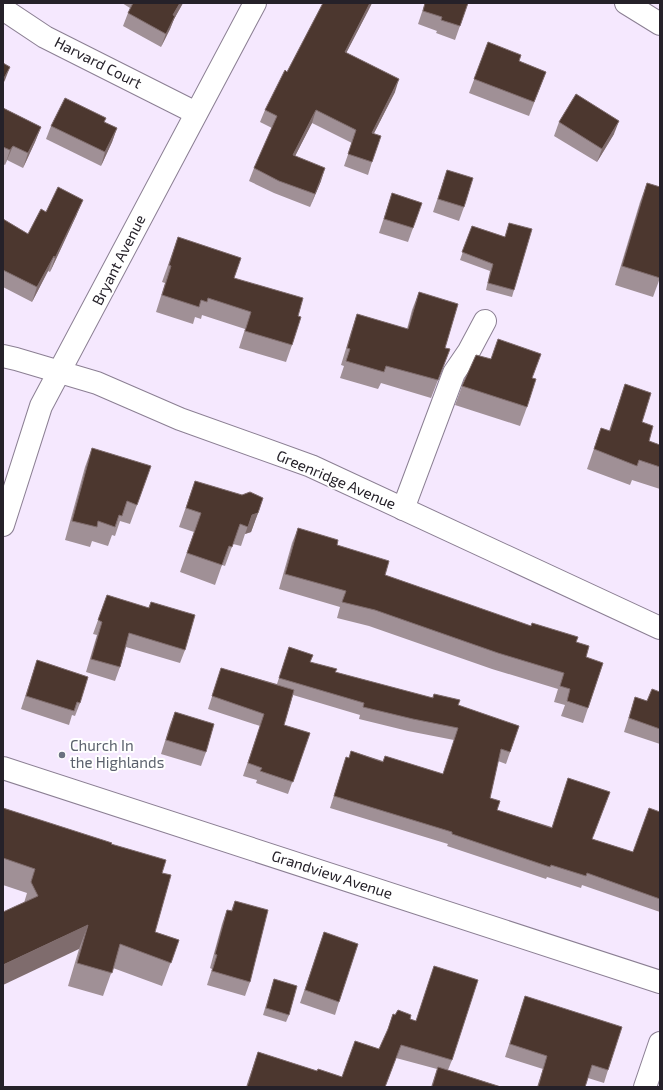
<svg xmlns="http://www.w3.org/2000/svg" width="663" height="1090" font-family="'Exo 2',sans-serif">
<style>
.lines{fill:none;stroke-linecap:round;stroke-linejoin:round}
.minor-casing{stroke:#8b7f93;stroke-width:24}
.major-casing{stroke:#8b7f93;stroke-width:24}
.minor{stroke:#fff;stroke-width:22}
.major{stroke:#fff;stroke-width:22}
.wall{fill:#a09096}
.shaded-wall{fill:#7f6c6d}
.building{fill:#4c372f;stroke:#7f6c6d}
.worship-dot{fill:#6b7280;stroke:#fff;stroke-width:1.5}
.labels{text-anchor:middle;stroke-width:4;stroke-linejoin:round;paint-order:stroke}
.street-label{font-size:15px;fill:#252129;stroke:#fff}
.worship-label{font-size:15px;fill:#5b616d;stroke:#fff;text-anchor:start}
</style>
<rect width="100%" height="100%" fill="#f5e8fe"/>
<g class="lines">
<g class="minor-casing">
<g id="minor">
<polyline points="3,9 45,37 196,113"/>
<polyline points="3,356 16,359 97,383 180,419 311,466 660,628"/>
<polyline points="403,509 454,373 469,351 485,321"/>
<polyline points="3,525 41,406 255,3"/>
<polyline points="3,768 660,982"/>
<polyline points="645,1087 660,1043"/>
</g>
</g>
<g class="major-casing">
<polyline id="major" points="626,3 660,24"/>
</g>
<use href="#minor" class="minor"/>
<use href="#major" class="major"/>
</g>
<g class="wall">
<polygon points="122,3 183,3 174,19 170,29 161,47 123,26 128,13 130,8"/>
<polygon points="323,3 372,3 368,11 346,53 395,92 374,133 372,162 368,175 344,166 352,143 312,123 295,156 321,181 310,207 274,193 249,181 254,168 272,128 260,122 265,110 287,72"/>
<polygon points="425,3 468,3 455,40 436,33 437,31 418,24"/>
<polygon points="488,42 519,61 546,72 529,116 469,93"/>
<polygon points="3,108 41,127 35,142 23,168 7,160 5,165 3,164"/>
<polygon points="104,122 117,128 112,142 101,166 46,139 51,126"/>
<polygon points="559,122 614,134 597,162 554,136"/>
<polygon points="447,170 464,207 459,221 433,212"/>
<polygon points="647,183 660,187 660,278 653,297 615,285 640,202"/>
<polygon points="392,193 413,228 408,242 379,233"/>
<polygon points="46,212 77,214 50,272 48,271 32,302 3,287 3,219 28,234"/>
<polygon points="509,223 514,290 512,297 486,290 490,271 460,260 472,226 505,237"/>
<polygon points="178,237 234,278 298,316 292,345 286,362 239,348 245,329 202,315 201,319 195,317 193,324 156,312 165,283 162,282"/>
<polygon points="419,292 445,348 450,349 431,398 381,383 378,389 340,378 344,366 341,365 351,332 357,314 407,329 412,310"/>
<polygon points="532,378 527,407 520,426 455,405 462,386"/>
<polygon points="625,384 642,422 649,441 660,445 660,489 632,480 630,485 587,469 601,428 609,431"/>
<polygon points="92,448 137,505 130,524 120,521 115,536 112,535 108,546 92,541 90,547 65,540 85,467"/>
<polygon points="195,481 258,513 251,532 245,534 241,546 233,544 225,566 222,565 215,585 180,572 194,532 179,527"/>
<polygon points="298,528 337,545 385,575 576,642 586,657 588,708 583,723 561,716 565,705 554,702 558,689 492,669 369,626 337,618 340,607 279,589 292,543"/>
<polygon points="107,595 148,608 151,602 185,650 180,663 126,647 120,667 115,681 86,672 97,635 93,634"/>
<polygon points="289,647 310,662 335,672 432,698 434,694 458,705 519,726 506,764 498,761 490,798 497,810 552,827 568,778 592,839 633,852 660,812 660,912 582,885 581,888 547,877 546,879 447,846 448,844 330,808 346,757 349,758 351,751 383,761 385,756 443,774 454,740 408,731 359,719 360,715 293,695 284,725 310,733 288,794 256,783 257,780 243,776 260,726 208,709 217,681 221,668 277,684"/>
<polygon points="37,660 80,703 75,716 72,715 69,725 21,709"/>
<polygon points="660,692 660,744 624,732 635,697 647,701"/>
<polygon points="175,712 206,752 201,766 161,754 170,725"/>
<polygon points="3,808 111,844 162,873 155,932 179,940 162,986 113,968 103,996 68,986 79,949 24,903 27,893 3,885"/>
<polygon points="235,901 250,982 245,996 207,985 212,969 210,968 222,924 227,910 231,911"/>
<polygon points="324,932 339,1002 335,1015 300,1003"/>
<polygon points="434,966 452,1060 448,1070 501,1087 431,1087 437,1069 396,1058 385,1087 246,1087 258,1052 317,1071 342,1077 379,1049 386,1035 393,1014 416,1021"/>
<polygon points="274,979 289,1015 286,1022 263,1015"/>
<polygon points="525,996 608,1070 604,1083 588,1078 585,1087 537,1087 543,1069 505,1057"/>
</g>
<g class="shaded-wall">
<polygon points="180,3 183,3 174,19 170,29 161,47 173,15"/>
<polygon points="370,3 372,3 368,11 340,65 345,52"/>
<polygon points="10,67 5,80 3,84 3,80"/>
<polygon points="399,79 395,92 368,145 372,133"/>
<polygon points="316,110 312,123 289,168 293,155"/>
<polygon points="619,121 614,134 597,162 602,149"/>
<polygon points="41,127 35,142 23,168 28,153"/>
<polygon points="117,128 112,142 101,166 105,152"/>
<polygon points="13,146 7,160 5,165 10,150"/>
<polygon points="325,168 321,181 310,207"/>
<polygon points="83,200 77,214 50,272 55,258"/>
<polygon points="54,256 48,271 32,302 37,287"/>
<polygon points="258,513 251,532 245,534 252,515"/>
<polygon points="88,925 79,949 3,985 3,965"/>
</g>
<g class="building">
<polygon points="133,3 180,3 173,15 175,16 166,34 128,13"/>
<polygon points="323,3 370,3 345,52 399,79 372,133 381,136 372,162 348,154 356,130 316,110 293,155 325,168 315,194 279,181 254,168 277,116 265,110 285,70 287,72"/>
<polygon points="425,3 468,3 460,26 441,20 442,17 423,11"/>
<polygon points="488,42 521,55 519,61 546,72 534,102 474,79"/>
<polygon points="3,63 10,67 3,80"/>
<polygon points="576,94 619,121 602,149 559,122"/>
<polygon points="65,98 106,118 104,122 117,128 105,152 51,126"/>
<polygon points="3,108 41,127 28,153 13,146 10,150 3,147"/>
<polygon points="447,170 473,178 464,207 438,199"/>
<polygon points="647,183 660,187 660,278 622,266"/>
<polygon points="58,187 83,200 55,258 54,256 37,287 3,270 3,219 28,234 41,209 46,212"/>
<polygon points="392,193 422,203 413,228 384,219"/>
<polygon points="509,223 532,229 514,290 488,283 493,264 462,252 472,226 505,237"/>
<polygon points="178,237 241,258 234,278 303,298 298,316 301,317 292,345 245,331 251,312 208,298 207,302 201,300 199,307 162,295 171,266 169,265"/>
<polygon points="419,292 458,304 445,348 450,349 438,380 386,366 384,372 346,361 350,349 347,348 357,314 408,329"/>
<polygon points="498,339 541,354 532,378 536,379 527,407 462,386 476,355 491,359"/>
<polygon points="625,384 651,393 642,422 653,426 649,441 660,445 660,467 639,460 637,466 594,449 601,428 610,431"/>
<polygon points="92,448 151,466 137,505 127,501 122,516 119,515 115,527 98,521 97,527 72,521"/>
<polygon points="195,481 242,495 250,492 263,498 258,513 252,515 248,527 240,524 232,547 229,546 222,565 187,553 201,513 186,508"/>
<polygon points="298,528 338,540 337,545 389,561 385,575 531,626 532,623 578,637 576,642 589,646 586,657 603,663 588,708 567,701 570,689 560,686 564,673 498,653 375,610 342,602 346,591 285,574"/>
<polygon points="107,595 149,608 151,602 195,615 185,650 129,633 120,667 91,659 102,622 98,620"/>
<polygon points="289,647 313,655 310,662 337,669 335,672 433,698 434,694 460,700 458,705 519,726 510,752 501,749 490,798 500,801 497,810 552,828 568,778 610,792 592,839 633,852 649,808 660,812 660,899 587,873 586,876 551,865 550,867 452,834 452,832 334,796 346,757 349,758 351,751 383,762 385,756 443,774 458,728 413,719 363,707 364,703 279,678"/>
<polygon points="37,660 88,677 80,703 77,702 74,711 26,696"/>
<polygon points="221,668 294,690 284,725 310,733 293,782 260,771 262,768 248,763 264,714 212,696"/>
<polygon points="652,689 660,692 660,729 629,718 635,697 647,701"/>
<polygon points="175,712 214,724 206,752 166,740"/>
<polygon points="3,808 112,843 111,844 166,860 162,873 171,875 155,932 179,940 171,963 120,944 112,973 77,963 88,925 3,965 3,912 38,896 31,882 35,869 3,858"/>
<polygon points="235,901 268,910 250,982 212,971 217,955 215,954 227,910 232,911"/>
<polygon points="324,932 358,944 339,1002 305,990"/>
<polygon points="434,966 478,980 452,1060 401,1045 385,1087 247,1087 258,1052 317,1071 318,1069 342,1077 355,1041 379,1049 388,1029 393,1014 395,1015 398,1010 411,1015 410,1019 416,1021"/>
<polygon points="274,979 297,986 289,1015 266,1008"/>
<polygon points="525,996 622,1027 608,1070 592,1065 585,1087 538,1087 547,1056 510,1044"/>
<polygon points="438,1067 501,1087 432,1087"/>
</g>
<circle class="worship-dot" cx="62" cy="755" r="4"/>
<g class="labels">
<g class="street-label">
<text transform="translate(98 63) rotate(27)" y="5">Harvard Court</text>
<text transform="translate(119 260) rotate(-63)" y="5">Bryant Avenue</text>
<text transform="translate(336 480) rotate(23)" y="5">Greenridge Avenue</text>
<text transform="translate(332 875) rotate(18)" y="5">Grandview Avenue</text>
</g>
<g class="worship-label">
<text x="70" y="751">Church In<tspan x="70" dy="17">the Highlands</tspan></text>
</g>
</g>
<rect width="663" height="1090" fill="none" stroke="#252129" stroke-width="8"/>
</svg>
